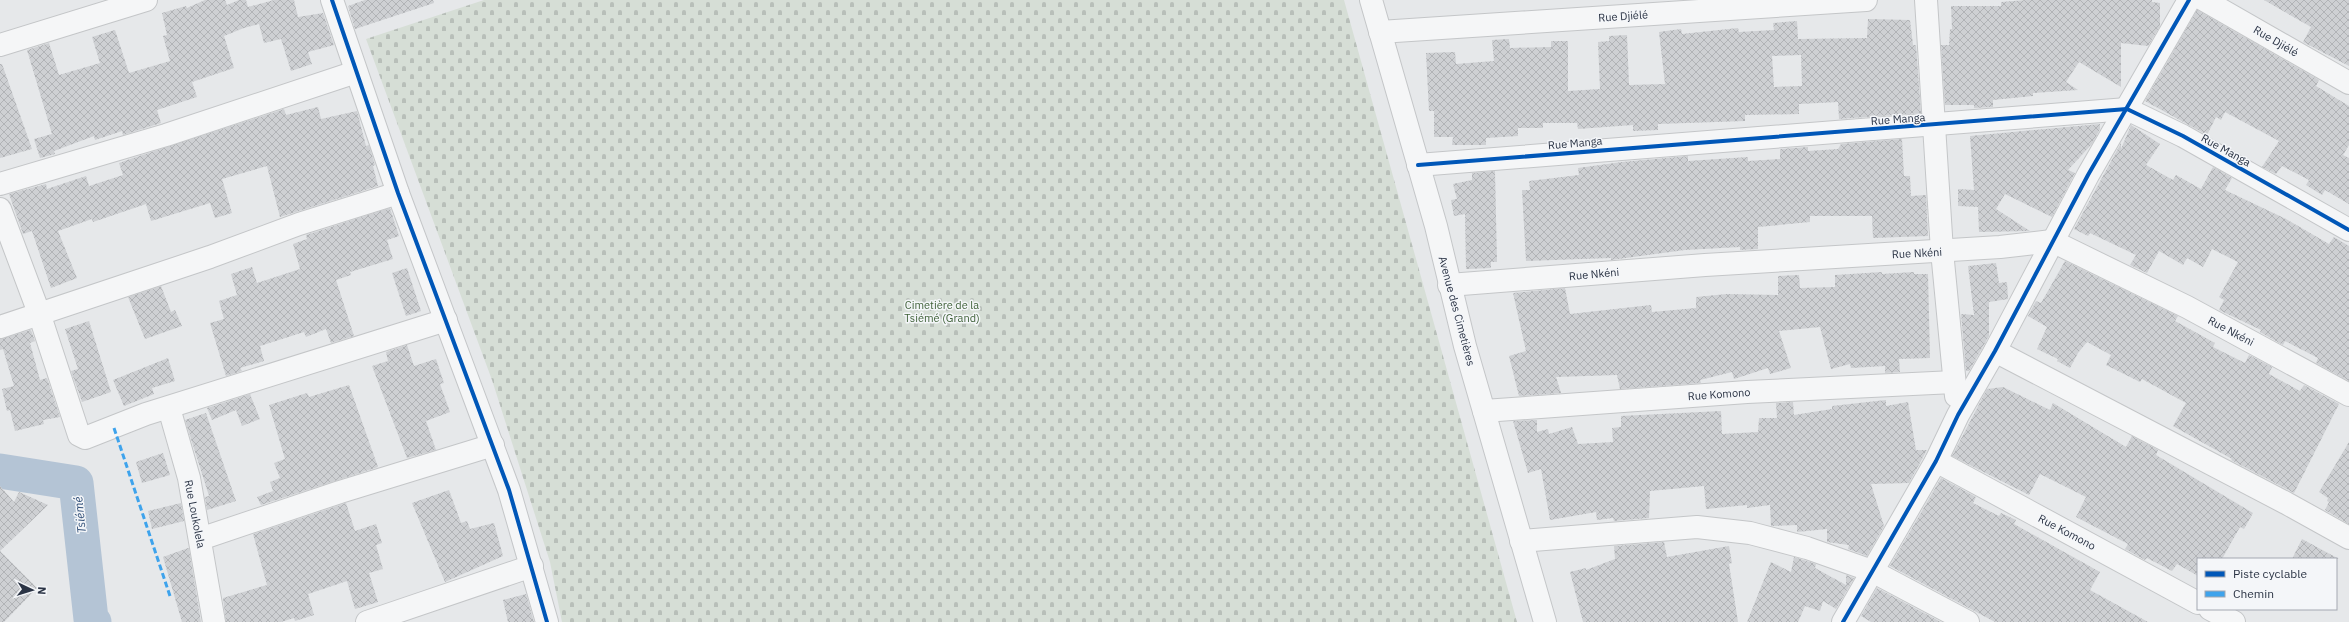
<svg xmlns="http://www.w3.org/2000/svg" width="2349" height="622" font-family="'IBM Plex Sans',sans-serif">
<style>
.cemetery{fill:url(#cemetery-stones)}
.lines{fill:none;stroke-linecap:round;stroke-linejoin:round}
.river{stroke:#b4c4d5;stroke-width:35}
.building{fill:url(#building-cross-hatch);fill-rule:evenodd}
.minor-casing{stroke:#c4c6c8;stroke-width:24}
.minor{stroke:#f5f6f7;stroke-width:22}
.quiet{stroke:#3ea3ec;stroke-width:3;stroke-dasharray:6 3;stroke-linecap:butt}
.cycleway-casing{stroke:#f4f6f9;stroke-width:6}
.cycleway{stroke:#0057b8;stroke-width:4}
.labels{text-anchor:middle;stroke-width:3;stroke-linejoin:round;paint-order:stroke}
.street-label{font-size:11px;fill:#2b3445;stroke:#f4f6f9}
.park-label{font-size:11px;fill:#3f6138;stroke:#f4f6f9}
.water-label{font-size:12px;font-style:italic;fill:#34527a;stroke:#f4f6f9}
</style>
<defs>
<pattern id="cemetery-stones" width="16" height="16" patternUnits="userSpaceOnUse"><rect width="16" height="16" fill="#d6ded6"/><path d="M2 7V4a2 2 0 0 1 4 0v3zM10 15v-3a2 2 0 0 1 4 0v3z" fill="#b8bfb9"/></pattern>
<pattern id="building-cross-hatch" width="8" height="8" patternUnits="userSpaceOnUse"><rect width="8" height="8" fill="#ced0d3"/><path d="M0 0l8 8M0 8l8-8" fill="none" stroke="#b1b3b6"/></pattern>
</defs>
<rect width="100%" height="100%" fill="#e6e8ea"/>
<polygon class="cemetery" points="484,0 1344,0 1517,622 562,622 550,562 492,380 366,39"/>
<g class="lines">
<polyline class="river" points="0,471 76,483 91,619 94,622"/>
</g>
<g class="building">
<polygon points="205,0 225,0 227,5 239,0 246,0 248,7 274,0 294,0 298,17 323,13 334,45 308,52 312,64 291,71 281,39 264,43 259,24 244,28 224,36 234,68 192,82 197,97 157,110 161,123 123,135 122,131 95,140 94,136 54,151 55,154 40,158 34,139 52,134 27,50 49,43 59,75 100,63 92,37 115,30 129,73 170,61 163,36 167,35 162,13 186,6 187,8"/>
<polygon points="365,0 433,0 434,3 355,29 348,6"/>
<polygon points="2026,0 2152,0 2152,2 2160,3 2160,26 2148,46 2121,43 2121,87 2079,62 2066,82 2078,90 2033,93 2033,96 1993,100 1993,107 1974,108 1974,105 1945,105 1941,45 1949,45 1950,29 1952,29 1951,6 2001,6 2001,2"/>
<polygon points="2264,0 2349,0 2349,66 2303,42 2311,27"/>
<polygon points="2197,10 2319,80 2316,86 2349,106 2349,145 2343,155 2349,158 2349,204 2325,190 2322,195 2306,185 2309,180 2282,166 2276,174 2262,167 2279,141 2225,112 2221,120 2216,117 2207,135 2145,101"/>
<path d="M1868,19L1910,20L1913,45H1916L1921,113L1839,119L1838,102L1799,104V114L1745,115V121L1658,124V130L1633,131V125L1578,129L1577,123H1543V128H1518V136L1486,138V145H1452L1453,137H1434V111H1429L1426,53L1455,52L1456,64L1494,61L1492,40L1509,39L1510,48L1551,47V41H1568V91L1600,89L1598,42L1609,41V36L1627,35L1629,85L1665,84L1659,32L1681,29L1682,34L1738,28L1739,32L1774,30L1773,23L1797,21L1798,39L1867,38ZM1801,55L1802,86L1774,87L1772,56Z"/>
<polygon points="0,64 2,64 32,149 0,158"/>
<polygon points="318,107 321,119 357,111 366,146 369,145 375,165 373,166 378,186 280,217 267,166 222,179 232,213 215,218 210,203 151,221 146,204 93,222 92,219 58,231 77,278 51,288 32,231 23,234 9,194 46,184 47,189 86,176 89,186 123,175 119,163 130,159 284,109 286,115"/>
<polygon points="2100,124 2100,129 2092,144 2068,170 2075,173 2052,217 2005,194 1996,209 2030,231 1979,232 1978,207 1958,206 1958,189 1974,190 1970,136"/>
<polygon points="2131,125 2160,144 2146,165 2173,180 2176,175 2201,189 2213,167 2232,178 2225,190 2286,219 2329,244 2334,237 2349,246 2349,381 2316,363 2318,358 2285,341 2283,345 2260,332 2261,330 2219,310 2224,300 2219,297 2238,262 2212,249 2203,267 2187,258 2183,265 2159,251 2147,273 2130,265 2136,255 2090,233 2088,236 2074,229 2121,143 2121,149"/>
<polygon points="1902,139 1904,176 1910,176 1911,196 1926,195 1928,236 1873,238 1872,216 1810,216 1810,222 1758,227 1758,249 1740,250 1740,247 1685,250 1611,260 1611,258 1526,261 1522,190 1530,190 1529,181 1579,175 1578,168 1622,162 1688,156 1688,161 1748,157 1748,161 1780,159 1780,149 1808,147 1808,151 1838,149 1841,144"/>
<polygon points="1495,171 1497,262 1491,262 1491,268 1466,269 1465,214 1454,216 1451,200 1457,199 1453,184 1472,180 1472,173"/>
<polygon points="390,208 399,236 387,240 393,259 350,272 351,275 336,280 354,336 331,343 326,329 306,337 304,332 260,346 264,361 240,368 242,371 226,376 210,323 224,319 219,301 237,295 231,274 252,267 257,283 300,269 293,244 307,239 306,235"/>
<polygon points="2065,261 2178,316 2175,321 2215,343 2213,347 2245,363 2249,355 2272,367 2269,374 2300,391 2304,385 2339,404 2294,493 2231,460 2232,459 2173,426 2186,403 2142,379 2140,382 2106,365 2111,355 2087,342 2078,353 2070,368 2057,361 2058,359 2037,349 2047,327 2028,316 2036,301 2041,303"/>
<polygon points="1996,263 1999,283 2007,282 2008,299 1989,302 1989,336 1969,371 1966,371 1961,314 1974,315 1968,266"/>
<polygon points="407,268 421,311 406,316 392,273"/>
<polygon points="1882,272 1882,274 1914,272 1914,274 1928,274 1930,358 1899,359 1900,372 1885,373 1885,366 1851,368 1850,364 1831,369 1820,327 1779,331 1791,368 1770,374 1768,368 1734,379 1732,372 1700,380 1701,383 1620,389 1617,375 1556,377 1561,393 1519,396 1509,356 1526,351 1513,293 1565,288 1570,314 1651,305 1652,312 1696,308 1696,297 1727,294 1778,295 1778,276 1799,275 1800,288 1835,287 1835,275"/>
<polygon points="161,286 171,312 175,310 182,326 145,339 128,297"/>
<polygon points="89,321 111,392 82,402 71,371 78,369 65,329"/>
<polygon points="31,330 35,341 30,343 40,380 47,378 60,417 43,420 44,424 15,431 10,410 7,411 2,389 14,386 3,349 0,350 0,339"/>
<polygon points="407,345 414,366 436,359 444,383 440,384 450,412 426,421 436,450 407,458 372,366 388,361 386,352"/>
<polygon points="168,358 175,381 152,388 154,394 124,406 113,380"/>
<polygon points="349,385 378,467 261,505 257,497 273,491 270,482 280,478 274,463 285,459 269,405 307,393 309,397"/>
<polygon points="2003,387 2050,410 2053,403 2126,447 2132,436 2158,450 2156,455 2253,513 2244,529 2240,527 2222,559 2198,559 2198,576 2177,564 2172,571 2147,558 2145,560 2125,549 2128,544 2076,517 2086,497 2040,474 2029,495 1952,456 1987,389"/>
<polygon points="250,394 260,419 242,426 236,410 212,420 207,408"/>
<polygon points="1886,400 1886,406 1908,402 1916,450 1927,450 1909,483 1871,484 1884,526 1867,556 1848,549 1849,545 1827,542 1827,529 1797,532 1797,525 1771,526 1770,505 1747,508 1747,505 1706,509 1704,486 1650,491 1649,518 1614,521 1613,518 1597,520 1596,512 1550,520 1541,469 1528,473 1513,421 1537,420 1537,432 1548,429 1549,434 1572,427 1578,444 1613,442 1612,428 1621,427 1621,416 1721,411 1722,434 1758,432 1759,418 1777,418 1776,403 1793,402 1794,415 1832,409 1832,406"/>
<polygon points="206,413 236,501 207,510 205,497 209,496 185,420"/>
<polygon points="2349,442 2349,524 2325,510 2329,502 2327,501 2328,498 2319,492"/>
<polygon points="163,453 170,475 142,483 136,462"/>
<polygon points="1941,478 1976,497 1973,503 1999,516 2001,513 2016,520 2014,524 2100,572 2090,590 2148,622 1995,622 1890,566"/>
<polygon points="0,486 14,502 19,492 48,505 0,551 37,588 4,622 0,622"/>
<polygon points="449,490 461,523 467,521 470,529 494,523 503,556 445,582 412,503"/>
<polygon points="181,503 184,521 152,529 148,511"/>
<polygon points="346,503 355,531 376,524 382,543 376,545 383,569 369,573 378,602 355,609 347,581 308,594 314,615 295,621 294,618 281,622 226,622 223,598 267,585 253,534"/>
<polygon points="2302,539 2339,559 2292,559"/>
<polygon points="1664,542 1667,557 1729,546 1732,563 1729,564 1738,622 1583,622 1570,572 1586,568 1586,570 1615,559 1614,546"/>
<polygon points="188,548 189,549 201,622 182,622 163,557"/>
<polygon points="1794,557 1816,564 1815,568 1846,585 1846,575 1854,578 1836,609 1823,601 1820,611 1805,606 1798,622 1747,622 1771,562 1791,572"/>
<polygon points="1877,588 1941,622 1871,622 1861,616"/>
<polygon points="526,594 534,622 508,622 503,600"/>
</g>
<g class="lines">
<g class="minor-casing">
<g id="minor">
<polyline points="332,0 398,193 509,490 547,622"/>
<polyline points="1371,0 1436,226 1465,346 1545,622"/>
<polyline points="1926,0 1942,251 1956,396"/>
<polyline points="2204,0 2349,83"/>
<polyline points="1380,32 1866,0"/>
<polyline points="0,45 146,0"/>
<polyline points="1418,165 2127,109 2183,136 2349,230"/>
<polyline points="0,184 166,135 356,72"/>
<polyline points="0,209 39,313 79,435 85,438 146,414 446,320"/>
<polyline points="1449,285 1705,265 2000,247 2052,241 2187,307 2349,395"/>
<polyline points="0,327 210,257 299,224 398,193"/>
<polyline points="1995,351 2286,503 2349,538"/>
<polyline points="169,408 189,478 214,622"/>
<polyline points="1484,411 1747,392 1954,382"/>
<polyline points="1936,461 2198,603"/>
<polyline points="200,539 340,492 493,445"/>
<polyline points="1521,541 1697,527 1750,533 1807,548 1872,571 1968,622"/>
<polyline points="2210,609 2234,622"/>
<polyline points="367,622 532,566"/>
<polyline points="1843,622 1936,461 1958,415 1995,351 2088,175 2189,0"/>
</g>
</g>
<use href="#minor" class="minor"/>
<polyline class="quiet" points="114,428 170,596"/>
<g class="cycleway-casing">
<g id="cycleway">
<polyline points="332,0 398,193 509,490 547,622"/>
<polyline points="1418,165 2127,109 2183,136 2349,230"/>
<polyline points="1843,622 1936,461 1958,415 1995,351 2088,175 2189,0"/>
</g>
</g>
<use href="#cycleway" class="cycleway"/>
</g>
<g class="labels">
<g class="street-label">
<text transform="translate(1623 16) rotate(-4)" y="4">Rue Djiélé</text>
<text transform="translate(2276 41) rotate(30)" y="4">Rue Djiélé</text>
<text transform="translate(1898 119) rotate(-4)" y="4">Rue Manga</text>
<text transform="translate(1575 143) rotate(-5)" y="4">Rue Manga</text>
<text transform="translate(2226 150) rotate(29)" y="4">Rue Manga</text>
<text transform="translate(1917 253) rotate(-3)" y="4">Rue Nkéni</text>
<text transform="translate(1594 274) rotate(-5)" y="4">Rue Nkéni</text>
<text transform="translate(1457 311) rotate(75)" y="4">Avenue des Cimetières</text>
<text transform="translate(2231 331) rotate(28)" y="4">Rue Nkéni</text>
<text transform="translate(1719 394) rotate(-4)" y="4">Rue Komono</text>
<text transform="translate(195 514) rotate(79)" y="4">Rue Loukolela</text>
<text transform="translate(2067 532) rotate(28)" y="4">Rue Komono</text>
</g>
<g class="park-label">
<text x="942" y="309">Cimetière de la<tspan x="942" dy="13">Tsiémé (Grand)</tspan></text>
</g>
<g class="water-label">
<text transform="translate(80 515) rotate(-96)" y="4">Tsiémé</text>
</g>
</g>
<rect x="2197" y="558" width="140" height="52" fill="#f4f6f9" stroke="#a4a8b1"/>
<rect x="2205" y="571" width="20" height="6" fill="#0057b8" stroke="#a4a8b1"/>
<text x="2233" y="578" font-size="12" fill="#2b3445">Piste cyclable</text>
<rect x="2205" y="591" width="20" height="6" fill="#3ea3ec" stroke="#a4a8b1"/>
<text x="2233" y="598" font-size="12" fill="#2b3445">Chemin</text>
<g transform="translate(32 590) rotate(94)" stroke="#f4f6f9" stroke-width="3" paint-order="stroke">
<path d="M0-3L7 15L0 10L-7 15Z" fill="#2b3445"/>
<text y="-6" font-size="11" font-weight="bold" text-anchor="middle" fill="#2b3445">N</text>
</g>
</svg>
